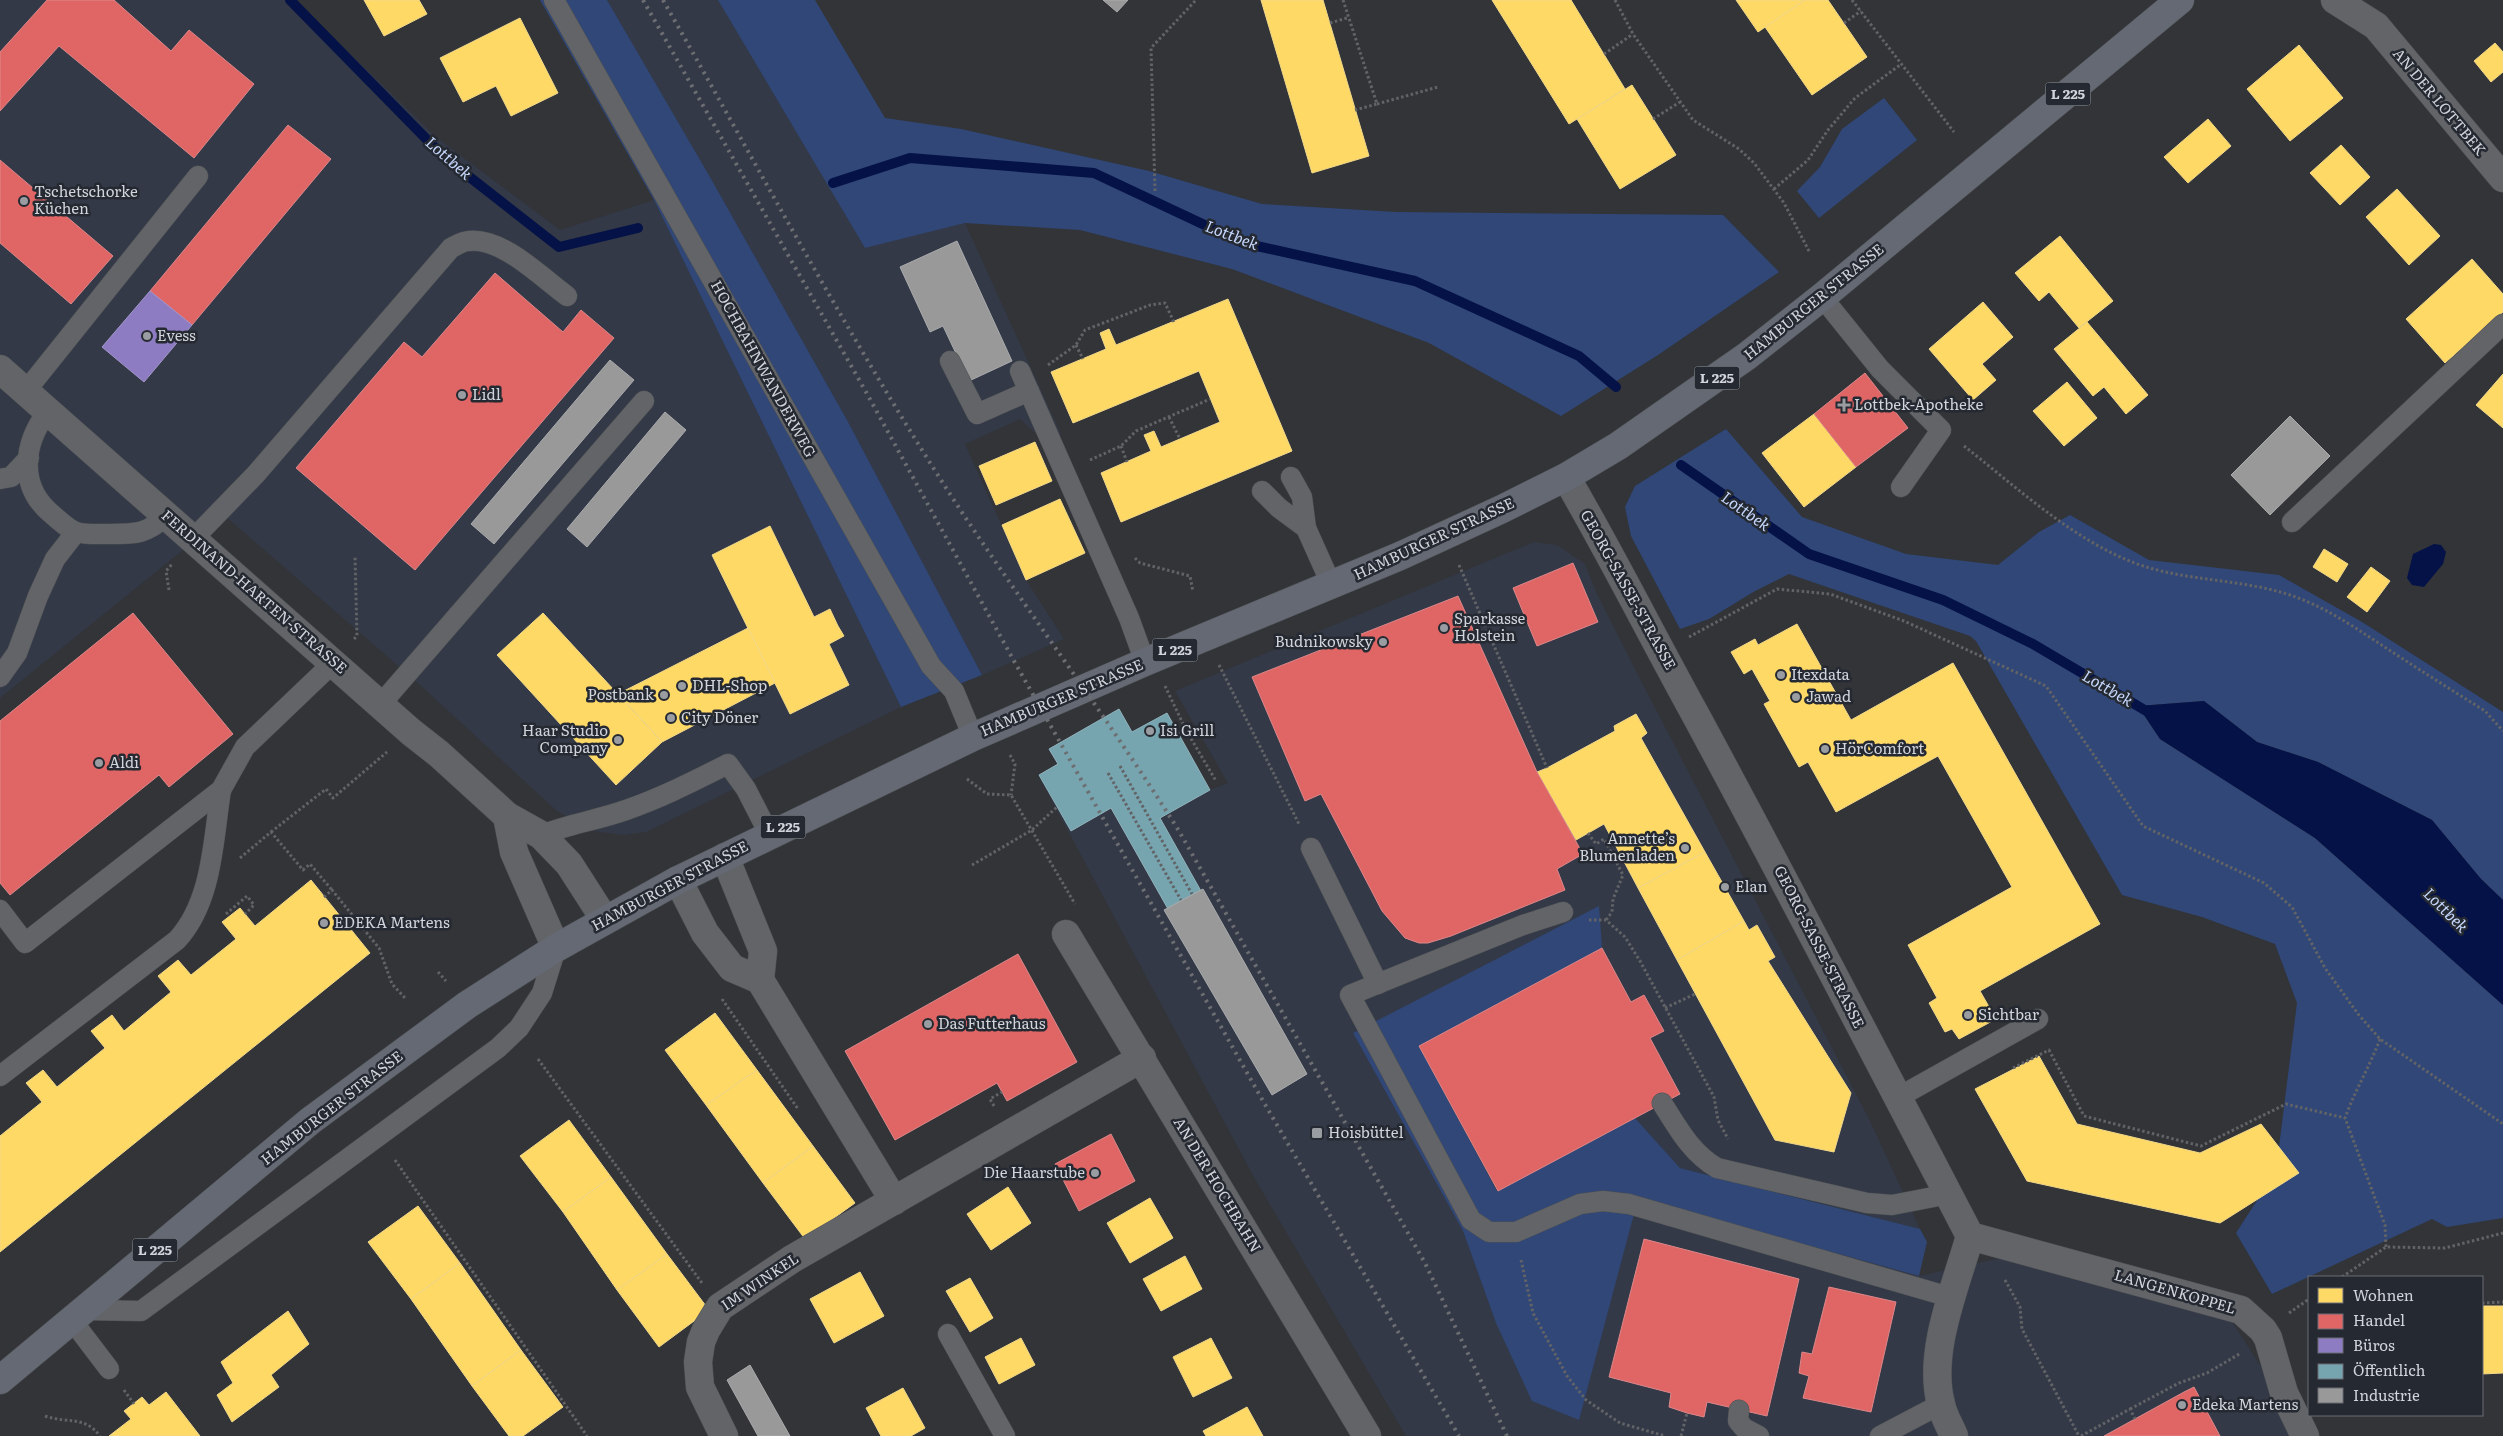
<svg xmlns="http://www.w3.org/2000/svg" width="2503" height="1436" font-family="Literata,serif">
<style>
.built{fill:#333947}
.green{fill:#304777}
.water{fill:#051247}
.homes{fill:#ffd966;stroke:#f1d889}
.shops{fill:#e06666;stroke:#dc8789}
.offices{fill:#8e7cc3;stroke:#a296ca}
.public{fill:#76a5af;stroke:#91b3bc}
.industry{fill:#999;stroke:#aaabac}
.lines{fill:none;stroke-linecap:round;stroke-linejoin:round}
.stream{stroke:#051247;stroke-width:10}
.lane-casing{stroke:#4e5154;stroke-width:21}
.street-casing{stroke:#4e5154;stroke-width:29}
.primary-casing{stroke:#4e5154;stroke-width:29}
.path{stroke:#626366;stroke-width:3;stroke-dasharray:2.5 2.5;stroke-linecap:butt}
.lane{stroke:#626467;stroke-width:20}
.street{stroke:#626467;stroke-width:28}
.primary{stroke:#646974;stroke-width:28}
.rail{stroke:#6c6e71;stroke-width:4;stroke-dasharray:2.5 5;stroke-linecap:butt}
.poi-dot{fill:#999ca1;stroke:#252931;stroke-width:2}
.labels{text-anchor:middle;stroke-width:5;stroke-linejoin:round;paint-order:stroke}
.shield{fill:#252931;stroke:#9da1a7;stroke-width:1}
.shield-label{font-size:14px;font-weight:bold;fill:#d1d4da}
.street-label{font-size:15px;fill:#d1d4da;stroke:#252931}
.poi-label{font-size:15px;fill:#d1d4da;stroke:#252931;text-anchor:start}
.water-label{font-size:16px;font-style:italic;fill:#c5d7fc;stroke:#252931}
</style>
<rect width="100%" height="100%" fill="#323438"/>
<g class="built">
<polygon points="0,0 295,0 437,138 560,230 654,200 901,707 646,832 623,835 593,831 557,811 418,683 225,516 0,698"/>
<polygon points="607,0 718,0 865,248 965,223 1061,434 1042,439 1020,419 965,444 1026,580 1064,639 982,675 847,420 710,177"/>
<polygon points="1534,542 1557,545 1585,564 1597,594 1640,679 1870,1121 1920,1229 1680,1168 1635,1118 1498,1191 1419,1046 1602,948 1353,1033 1463,1231 1496,1323 1638,1199 1919,1276 2019,1254 2224,1309 2277,1392 2301,1436 1406,1436 1255,1179 1038,775 1057,764 1048,749 1119,709 1132,731 1167,713 1210,790 1228,783 1175,691"/>
</g>
<g class="green">
<polygon points="540,0 607,0 710,177 847,420 982,675 901,707 654,200"/>
<polygon points="718,0 815,0 885,118 961,129 1149,171 1262,204 1396,212 1723,215 1779,272 1658,355 1561,416 1429,343 1232,269 1080,230 965,223 865,248"/>
<polygon points="1884,98 1917,140 1819,218 1797,191 1820,167 1842,129"/>
<polygon points="1726,429 1802,517 1906,554 1998,565 2039,532 2070,515 2149,560 2279,575 2362,622 2503,712 2503,900 2481,879 2432,820 2318,762 2257,742 2204,701 2138,706 2160,739 2315,838 2503,1005 2503,1218 2447,1227 2432,1219 2272,1294 2236,1233 2276,1171 2297,1003 2275,944 2202,917 2122,895 1976,641 1970,636 1789,574 1755,591 1709,619 1680,629 1631,536 1625,507 1635,486"/>
<polygon points="1599,906 1602,948 1419,1046 1497,1191 1635,1118 1680,1168 1920,1229 1927,1242 1919,1276 1638,1199 1579,1420 1532,1401 1496,1323 1463,1231 1353,1033"/>
</g>
<g class="water">
<polygon points="2434,544 2441,545 2446,552 2443,564 2424,587 2412,585 2407,578 2413,554"/>
<polygon points="2204,701 2257,742 2318,762 2432,820 2481,879 2503,900 2503,1005 2315,838 2160,739 2138,706"/>
</g>
<g class="homes">
<polygon points="364,0 419,0 427,14 384,36"/>
<polygon points="1261,0 1323,0 1369,156 1312,173"/>
<polygon points="1492,0 1571,0 1625,89 1569,124"/>
<polygon points="1736,0 1805,0 1758,32"/>
<polygon points="1805,0 1828,0 1867,57 1812,95 1765,27"/>
<polygon points="520,18 558,93 511,116 496,86 463,102 440,58"/>
<polygon points="2495,43 2503,52 2503,72 2491,82 2474,61"/>
<polygon points="2299,45 2343,98 2290,141 2247,89"/>
<polygon points="1632,85 1676,155 1620,189 1577,119"/>
<polygon points="2208,119 2231,146 2188,183 2164,157"/>
<polygon points="2341,145 2370,177 2340,205 2310,173"/>
<polygon points="2397,189 2440,236 2409,265 2366,217"/>
<polygon points="2060,236 2113,301 2079,328 2049,292 2039,301 2015,273"/>
<polygon points="2472,259 2503,294 2503,312 2445,363 2406,319"/>
<polygon points="1228,299 1292,451 1121,522 1101,473 1151,451 1144,435 1154,431 1161,447 1220,422 1199,371 1073,423 1051,372 1106,349 1100,333 1109,329 1116,345"/>
<polygon points="1983,302 2013,337 1982,364 1996,380 1973,400 1929,349"/>
<polygon points="2087,322 2148,395 2126,414 2104,387 2093,396 2054,349"/>
<polygon points="2503,374 2503,428 2476,405"/>
<polygon points="2067,382 2097,418 2064,446 2033,411"/>
<polygon points="1814,414 1856,467 1804,507 1762,453"/>
<polygon points="1035,442 1052,481 996,505 979,466"/>
<polygon points="1060,499 1085,553 1026,580 1002,525"/>
<polygon points="770,526 814,617 830,609 838,626 844,636 829,644 849,685 790,714 712,555"/>
<polygon points="2324,549 2348,564 2337,582 2313,567"/>
<polygon points="2371,567 2390,581 2367,612 2347,597"/>
<polygon points="543,613 662,742 616,785 497,655"/>
<polygon points="1797,624 1851,720 1953,663 2100,924 1980,991 1996,1019 1959,1039 1952,1029 1945,1032 1929,1003 1937,998 1908,945 2012,887 1938,756 1836,812 1808,762 1799,767 1764,704 1770,701 1752,669 1744,674 1731,652 1755,639 1758,645"/>
<polygon points="748,628 775,683 662,742 618,694"/>
<polygon points="1636,714 1647,733 1641,738 1705,852 1638,888 1604,824 1576,840 1537,772 1547,768 1615,731 1614,726"/>
<polygon points="1705,852 1744,921 1677,960 1638,888"/>
<polygon points="311,880 370,953 0,1252 0,1136 42,1102 26,1083 43,1070 57,1087 105,1048 91,1031 112,1015 124,1031 171,992 158,976 178,960 191,975 236,939 222,922 240,908 255,926"/>
<polygon points="1744,921 1749,930 1757,925 1775,957 1768,961 1851,1093 1834,1152 1775,1140 1677,960"/>
<polygon points="715,1013 757,1070 706,1105 665,1050"/>
<polygon points="2039,1056 2077,1124 2200,1153 2261,1124 2299,1173 2220,1223 2027,1181 1975,1089"/>
<polygon points="757,1070 813,1146 763,1183 706,1105"/>
<polygon points="569,1120 611,1177 563,1212 520,1156"/>
<polygon points="813,1146 855,1203 805,1239 763,1183"/>
<polygon points="611,1177 667,1254 617,1290 563,1212"/>
<polygon points="1008,1187 1031,1223 991,1250 967,1214"/>
<polygon points="1150,1198 1173,1238 1130,1263 1107,1223"/>
<polygon points="418,1206 460,1263 411,1299 368,1242"/>
<polygon points="667,1254 709,1310 659,1347 617,1290"/>
<polygon points="1185,1256 1202,1289 1161,1311 1143,1279"/>
<polygon points="460,1263 521,1350 472,1386 411,1299"/>
<polygon points="860,1272 884,1316 834,1343 810,1299"/>
<polygon points="970,1278 993,1318 970,1332 946,1291"/>
<polygon points="2482,1306 2503,1306 2503,1373 2482,1374"/>
<polygon points="288,1311 309,1344 271,1375 279,1387 232,1422 217,1395 233,1383 221,1362"/>
<polygon points="1021,1338 1035,1365 999,1384 985,1357"/>
<polygon points="1211,1338 1232,1378 1193,1397 1173,1357"/>
<polygon points="521,1350 563,1407 523,1436 509,1436 472,1386"/>
<polygon points="903,1388 925,1428 911,1436 881,1436 866,1408"/>
<polygon points="166,1392 200,1436 109,1436 131,1419 124,1411 142,1397 149,1405"/>
<polygon points="1247,1407 1263,1436 1206,1436 1203,1431"/>
</g>
<g class="shops">
<polygon points="47,0 114,0 171,51 189,30 254,84 194,158 59,46 0,111 0,52"/>
<polygon points="288,125 331,159 192,325 150,291"/>
<polygon points="0,160 113,256 71,304 0,243"/>
<polygon points="495,273 563,332 581,310 614,338 415,570 296,468 404,342 422,357"/>
<polygon points="1865,373 1908,428 1856,467 1814,414"/>
<polygon points="1573,563 1598,622 1537,646 1513,588"/>
<polygon points="1458,596 1537,772 1583,854 1557,869 1565,890 1451,936 1428,943 1419,943 1405,938 1382,911 1321,794 1305,801 1252,677"/>
<polygon points="133,613 233,734 169,787 159,775 10,895 0,883 0,721"/>
<polygon points="1602,948 1631,1002 1644,995 1664,1031 1650,1038 1680,1094 1498,1191 1419,1046"/>
<polygon points="1018,954 1077,1062 1007,1101 997,1083 895,1140 845,1051"/>
<polygon points="1111,1134 1135,1181 1079,1211 1055,1164"/>
<polygon points="1644,1239 1799,1279 1767,1416 1707,1402 1704,1417 1687,1413 1669,1407 1671,1393 1609,1377"/>
<polygon points="1829,1287 1896,1302 1871,1412 1803,1398 1809,1376 1799,1373 1802,1352 1812,1354"/>
<polygon points="2194,1387 2220,1436 2104,1436 2184,1392"/>
</g>
<polygon class="offices" points="150,291 192,325 144,382 102,347"/>
<polygon class="public" points="1119,709 1132,732 1167,713 1210,790 1160,818 1201,891 1168,909 1111,808 1071,831 1039,775 1058,764 1049,749"/>
<g class="industry">
<polygon points="1103,0 1128,0 1117,12"/>
<polygon points="957,241 1012,361 969,381 943,326 930,332 900,267"/>
<polygon points="610,360 634,380 494,544 471,524"/>
<polygon points="665,412 686,430 587,547 567,529"/>
<polygon points="2290,416 2330,456 2270,515 2231,475"/>
<polygon points="1203,889 1307,1074 1272,1095 1164,910"/>
<polygon points="750,1365 790,1436 758,1436 727,1380"/>
</g>
<g class="lines">
<g class="stream">
<polyline points="290,0 444,157 559,247 638,228"/>
<polyline points="833,183 910,158 1094,173 1243,243 1415,281 1579,356 1616,387"/>
<polyline points="1681,465 1809,554 1943,600 2033,644 2148,712"/>
</g>
<g class="lane-casing">
<g id="lane">
<polyline points="554,0 931,666 954,691 973,737"/>
<polyline points="1822,297 1880,369 1941,430 1901,487"/>
<polyline points="950,361 977,414 1029,391"/>
<polyline points="1020,371 1129,618 1145,662"/>
<polyline points="25,392 198,176"/>
<path d="M48,411C22,445 18,488 54,516C60,521 68,529 76,532C86,535 100,534 110,534C136,534 147,534 166,516"/>
<polyline points="1291,477 1302,497 1306,528"/>
<polyline points="0,479 11,477 29,458"/>
<polyline points="1262,491 1279,508 1306,528 1332,586"/>
<polyline points="2292,522 2503,324"/>
<path d="M193,539L256,474L451,248C457,245 463,241 469,241C502,237 541,277 567,296"/>
<polyline points="0,677 17,653 38,596 55,559 76,532"/>
<polyline points="380,705 644,401"/>
<path d="M541,835C569,824 598,820 626,810C661,798 694,781 728,764L746,789L769,834"/>
<polyline points="1311,848 1378,984"/>
<polyline points="0,910 25,943 221,790 245,747 334,662"/>
<polyline points="1563,912 1523,925 1350,995 1471,1220 1489,1232 1516,1232 1580,1204 1603,1201 1629,1204 1953,1298"/>
<path d="M0,1076L177,940C213,901 213,839 221,790"/>
<polyline points="1897,1098 2038,1019"/>
<path d="M1662,1103C1678,1128 1691,1153 1717,1168L1867,1203L1892,1205L1949,1194"/>
<polyline points="83,1310 141,1311 498,1048 519,1028 542,993 556,948"/>
<polyline points="71,1319 109,1369"/>
<polyline points="948,1334 1005,1436"/>
<polyline points="1739,1410 1738,1421 1744,1428 1759,1436"/>
<polyline points="1880,1436 1941,1404"/>
</g>
</g>
<g class="street-casing">
<g id="street">
<polyline points="2335,0 2376,26 2503,178"/>
<polyline points="0,369 411,732 439,754 507,816 541,835 569,864 605,920"/>
<path d="M1566,477C1611,554 1651,634 1694,712C1788,886 1879,1061 1970,1236C1956,1286 1927,1352 1941,1404C1943,1415 1950,1426 1954,1436"/>
<polyline points="507,816 514,852 556,948"/>
<polyline points="725,857 763,951 760,980"/>
<polyline points="678,880 705,933 732,968 760,980 894,1201"/>
<polyline points="1066,934 1367,1436"/>
<polyline points="1970,1236 2241,1310 2263,1330 2268,1338 2284,1393 2305,1436"/>
<polyline points="724,1436 700,1387 698,1362 701,1342 706,1330 720,1307 792,1259 1142,1058"/>
</g>
</g>
<g class="primary-casing">
<polyline id="primary" points="0,1380 310,1121 467,1005 556,948 678,880 973,737 1145,662 1400,556 1502,509 1566,477 1618,446 1747,356 1822,297 2180,0"/>
</g>
<g class="path">
<polyline points="1343,0 1377,104 1355,110"/>
<polyline points="1615,0 1633,34 1693,120 1739,149 1754,163 1784,203 1810,253"/>
<polyline points="1852,0 1954,132"/>
<polyline points="1330,23 1347,18"/>
<polyline points="1844,23 1861,11"/>
<polyline points="1604,54 1633,34"/>
<polyline points="1377,104 1438,87"/>
<polyline points="1653,119 1680,102"/>
<polyline points="1774,189 1808,160 1828,130 1855,98 1900,65"/>
<polyline points="1155,191 1151,48 1196,0"/>
<polyline points="1076,345 1083,359"/>
<polyline points="1048,365 1076,345 1085,330 1150,305 1165,303 1174,322"/>
<polyline points="1169,417 1180,439"/>
<polyline points="1121,446 1127,462"/>
<path d="M1964,446C2015,486 2071,538 2132,562C2188,584 2253,577 2308,602C2334,613 2357,629 2380,644C2415,667 2450,689 2485,711L2503,731"/>
<polyline points="1090,460 1121,446 1136,431 1210,399"/>
<polyline points="1135,558 1140,563 1190,576 1193,592"/>
<polyline points="1459,565 1547,768"/>
<polyline points="169,590 166,571 173,563"/>
<polyline points="1689,637 1777,589 1830,594 1904,621 2046,686 2143,826 2264,883 2292,907 2325,968 2358,1014 2380,1039 2503,1124"/>
<polyline points="354,639 357,636 355,556"/>
<polyline points="1219,665 1299,824"/>
<polyline points="1165,686 1186,730 1178,733"/>
<polyline points="1186,730 1216,781"/>
<polyline points="1010,755 1015,764 1011,795"/>
<polyline points="1120,766 1192,894"/>
<polyline points="1108,773 1181,900"/>
<polyline points="967,779 987,794 1011,795 1075,904"/>
<polyline points="271,832 326,789 333,798 387,752"/>
<polyline points="1588,833 1596,844 1604,839 1623,875 1613,899 1612,912 1606,920"/>
<polyline points="240,858 271,832 303,870 310,864 332,890"/>
<polyline points="972,865 1032,830 1057,807"/>
<polyline points="324,897 332,890 379,948 392,984 405,998"/>
<polyline points="226,914 247,896 254,905 245,914"/>
<polyline points="1589,920 1606,920 1625,937 1640,961 1714,1097 1718,1120 1728,1139"/>
<polyline points="438,972 446,981"/>
<polyline points="722,999 798,1109"/>
<polyline points="1665,1008 1695,994"/>
<path d="M2380,1039C2370,1066 2355,1090 2345,1118L2385,1225L2386,1247"/>
<polyline points="538,1059 702,1283"/>
<polyline points="2013,1068 2049,1050 2084,1116 2201,1146 2286,1104 2345,1118"/>
<polyline points="994,1106 990,1099 1002,1092"/>
<polyline points="395,1160 587,1436"/>
<polyline points="1521,1260 1533,1313 1567,1376 1586,1400 1620,1423 1665,1436"/>
<polyline points="2342,1277 2386,1247 2445,1248 2503,1233"/>
<polyline points="2005,1280 2020,1307 2022,1329 2079,1436"/>
<polyline points="2482,1303 2503,1302"/>
<polyline points="2289,1313 2309,1299"/>
<polyline points="124,1390 134,1404"/>
<polyline points="2130,1409 2179,1383 2207,1373 2241,1353"/>
<path d="M45,1416C68,1424 84,1415 100,1436"/>
<polyline points="1681,1436 1687,1413"/>
<polyline points="2081,1436 2130,1409 2135,1419"/>
</g>
<use href="#lane" class="lane"/>
<use href="#street" class="street"/>
<use href="#primary" class="primary"/>
<g class="rail">
<polyline points="643,0 866,392 1014,661 1263,1101 1459,1436"/>
<path d="M663,0C761,172 854,348 963,514C1034,620 1111,723 1179,831L1425,1263L1507,1436"/>
</g>
</g>
<g class="poi-dot">
<circle cx="24" cy="201" r="5"/>
<circle cx="147" cy="336" r="5"/>
<circle cx="462" cy="395" r="5"/>
<path d="M1841.5 397.5h5v5h5v5h-5v5h-5v-5h-5v-5h5z"/>
<circle cx="1444" cy="628" r="5"/>
<circle cx="1383" cy="642" r="5"/>
<circle cx="1781" cy="675" r="5"/>
<circle cx="682" cy="686" r="5"/>
<circle cx="664" cy="695" r="5"/>
<circle cx="1796" cy="697" r="5"/>
<circle cx="671" cy="718" r="5"/>
<circle cx="1150" cy="731" r="5"/>
<circle cx="618" cy="740" r="5"/>
<circle cx="1825" cy="749" r="5"/>
<circle cx="99" cy="763" r="5"/>
<circle cx="1685" cy="848" r="5"/>
<circle cx="1725" cy="887" r="5"/>
<circle cx="324" cy="923" r="5"/>
<circle cx="1968" cy="1015" r="5"/>
<circle cx="928" cy="1024" r="5"/>
<rect x="1311" y="1127" width="12" height="12" rx="2.5"/>
<circle cx="1095" cy="1173" r="5"/>
<circle cx="2182" cy="1405" r="5"/>
</g>
<g class="labels">
<g class="shield">
<rect x="2045.5" y="82.5" width="45" height="23" rx="4"/>
<rect x="1694.5" y="366.5" width="45" height="23" rx="4"/>
<rect x="1152.5" y="638.5" width="45" height="23" rx="4"/>
<rect x="760.5" y="815.5" width="45" height="23" rx="4"/>
<rect x="132.5" y="1238.5" width="45" height="23" rx="4"/>
</g>
<g class="shield-label">
<text x="2068" y="99">L 225</text>
<text x="1717" y="383">L 225</text>
<text x="1175" y="655">L 225</text>
<text x="783" y="832">L 225</text>
<text x="155" y="1255">L 225</text>
</g>
<g class="street-label">
<text transform="translate(2439 102) rotate(50)" y="5">AN DER LOTTBEK</text>
<text transform="translate(1814 302) rotate(-39)" y="5">HAMBURGER STRASSE</text>
<text transform="translate(763 369) rotate(61)" y="5">HOCHBAHNWANDERWEG</text>
<text transform="translate(1434 539) rotate(-25)" y="5">HAMBURGER STRASSE</text>
<text transform="translate(1628 590) rotate(61)" y="5">GEORG-SASSE-STRASSE</text>
<text transform="translate(254 592) rotate(41)" y="5">FERDINAND-HARTEN-STRASSE</text>
<text transform="translate(1062 698) rotate(-23)" y="5">HAMBURGER STRASSE</text>
<text transform="translate(670 886) rotate(-28)" y="5">HAMBURGER STRASSE</text>
<text transform="translate(1819 947) rotate(63)" y="5">GEORG-SASSE-STRASSE</text>
<text transform="translate(332 1108) rotate(-38)" y="5">HAMBURGER STRASSE</text>
<text transform="translate(1217 1185) rotate(59)" y="5">AN DER HOCHBAHN</text>
<text transform="translate(760 1282) rotate(-34)" y="5">IM WINKEL</text>
<text transform="translate(2175 1292) rotate(16)" y="5">LANGENKOPPEL</text>
</g>
<g class="poi-label">
<text x="34" y="197">Tschetschorke<tspan x="34" dy="17">Küchen</tspan></text>
<text x="157" y="341">Evess</text>
<text x="472" y="400">Lidl</text>
<text x="1854" y="410">Lottbek-Apotheke</text>
<text x="1454" y="624">Sparkasse<tspan x="1454" dy="17">Holstein</tspan></text>
<text x="1373" y="647" text-anchor="end">Budnikowsky</text>
<text x="1791" y="680">Itexdata</text>
<text x="692" y="691">DHL-Shop</text>
<text x="654" y="700" text-anchor="end">Postbank</text>
<text x="1806" y="702">Jawad</text>
<text x="681" y="723">City Döner</text>
<text x="608" y="736" text-anchor="end">Haar Studio<tspan x="608" dy="17">Company</tspan></text>
<text x="1160" y="736">Isi Grill</text>
<text x="1835" y="754">HörComfort</text>
<text x="109" y="768">Aldi</text>
<text x="1675" y="844" text-anchor="end">Annette’s<tspan x="1675" dy="17">Blumenladen</tspan></text>
<text x="1735" y="892">Elan</text>
<text x="334" y="928">EDEKA Martens</text>
<text x="1978" y="1020">Sichtbar</text>
<text x="938" y="1029">Das Futterhaus</text>
<text x="1328" y="1138">Hoisbüttel</text>
<text x="1085" y="1178" text-anchor="end">Die Haarstube</text>
<text x="2192" y="1410">Edeka Martens</text>
</g>
<g class="water-label">
<text transform="translate(449 158) rotate(41)" y="6">Lottbek</text>
<text transform="translate(1232 235) rotate(21)" y="6">Lottbek</text>
<text transform="translate(1746 511) rotate(35)" y="6">Lottbek</text>
<text transform="translate(2108 688) rotate(30)" y="6">Lottbek</text>
<text transform="translate(2446 910) rotate(45)" y="6">Lottbek</text>
</g>
</g>
<rect x="2308" y="1276" width="175" height="140" fill="#252931" stroke="#6a6d75"/>
<rect x="2318" y="1288" width="25" height="15" fill="#ffd966" stroke="#6a6d75"/>
<text x="2353" y="1301" font-size="15" fill="#d1d4da">Wohnen</text>
<rect x="2318" y="1314" width="25" height="15" fill="#e06666" stroke="#6a6d75"/>
<text x="2353" y="1326" font-size="15" fill="#d1d4da">Handel</text>
<rect x="2318" y="1338" width="25" height="15" fill="#8e7cc3" stroke="#6a6d75"/>
<text x="2353" y="1351" font-size="15" fill="#d1d4da">Büros</text>
<rect x="2318" y="1364" width="25" height="15" fill="#76a5af" stroke="#6a6d75"/>
<text x="2353" y="1376" font-size="15" fill="#d1d4da">Öffentlich</text>
<rect x="2318" y="1388" width="25" height="15" fill="#999999" stroke="#6a6d75"/>
<text x="2353" y="1401" font-size="15" fill="#d1d4da">Industrie</text>
</svg>
